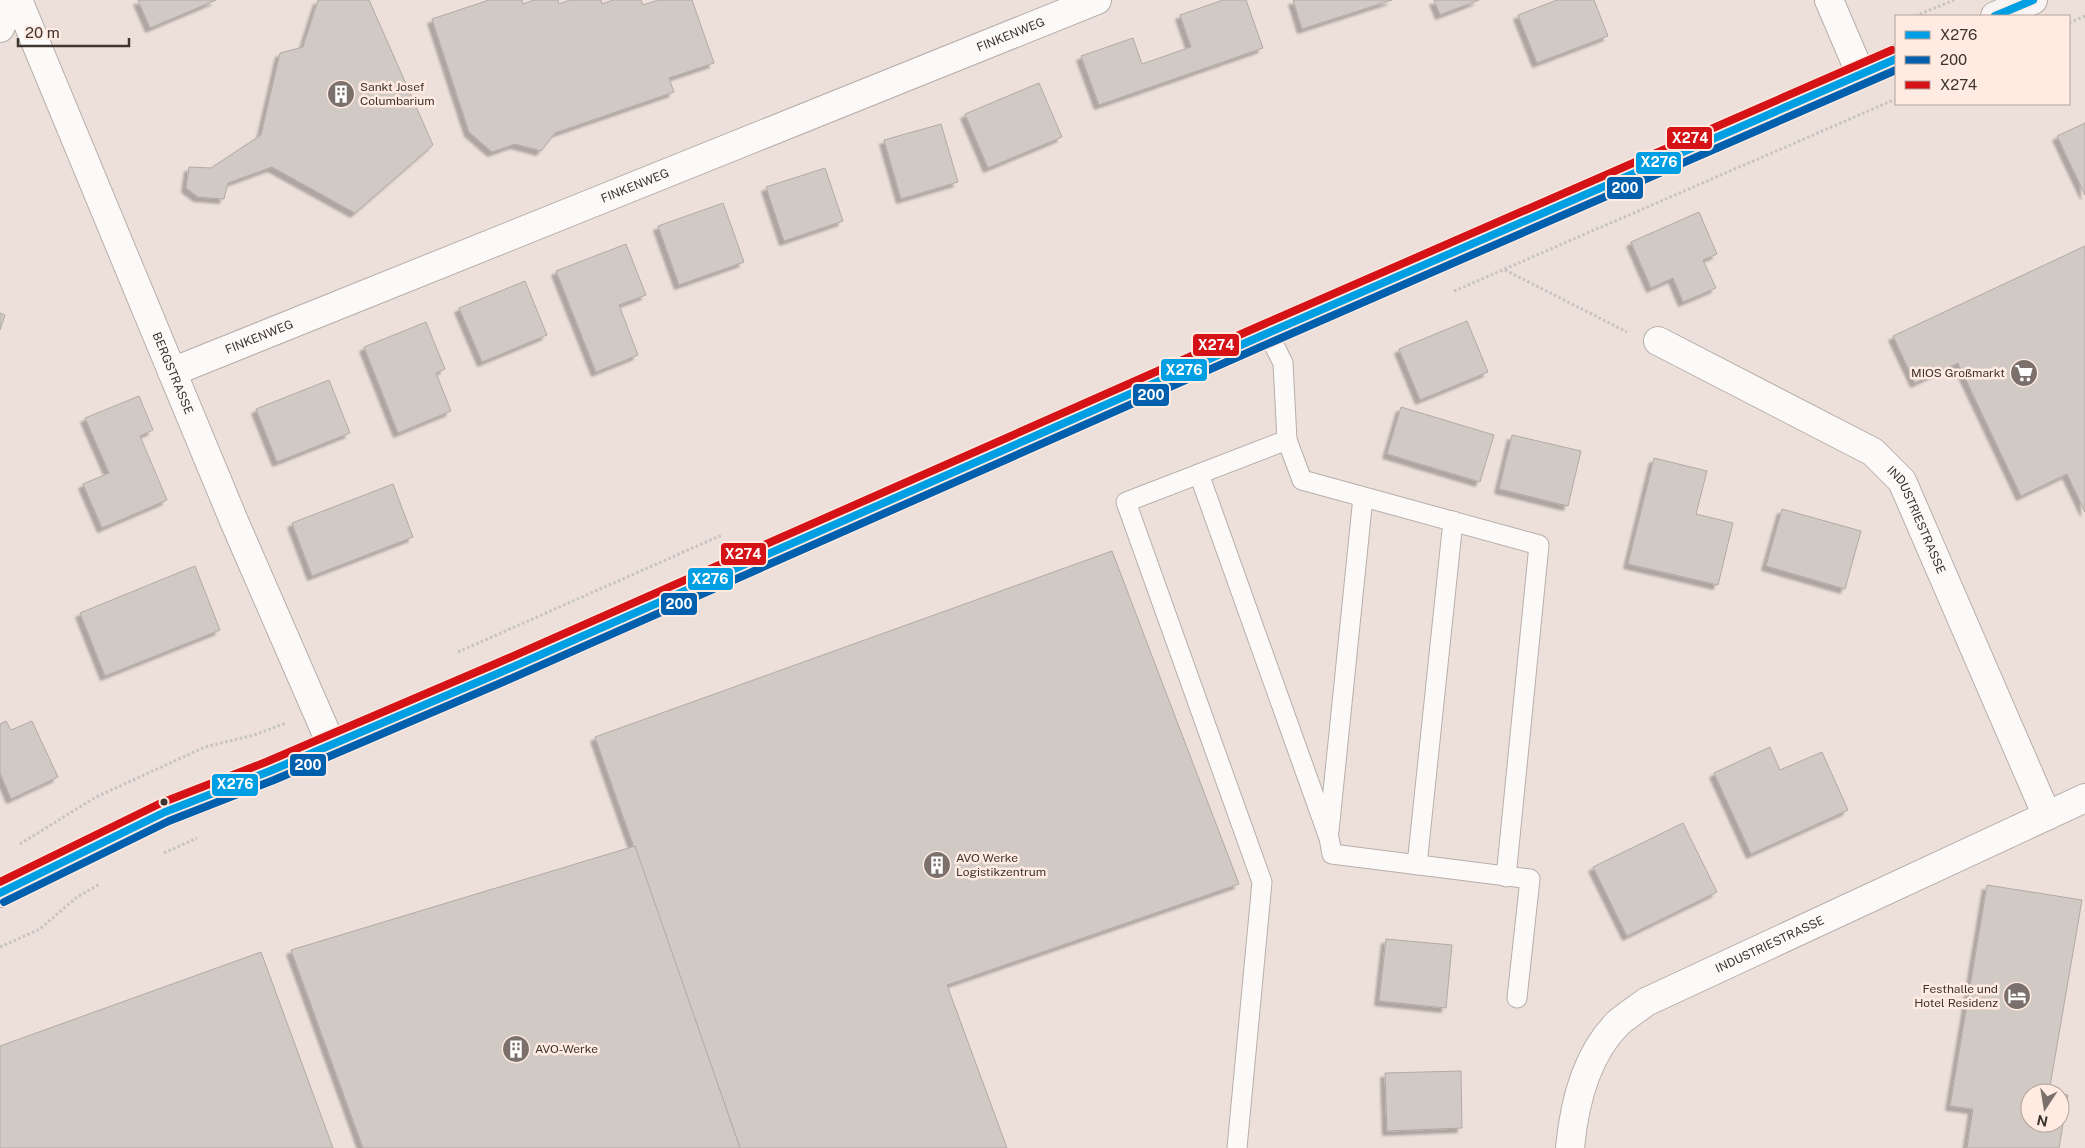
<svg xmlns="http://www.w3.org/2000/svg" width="2085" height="1148" font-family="'Public Sans',sans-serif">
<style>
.building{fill:#d1c9c3;stroke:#b2aaa4;filter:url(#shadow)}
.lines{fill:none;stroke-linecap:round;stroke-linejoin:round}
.lane-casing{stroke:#b8aea9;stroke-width:21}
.street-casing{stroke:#b8aea9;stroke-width:30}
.secondary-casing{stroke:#b8aea9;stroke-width:30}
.path{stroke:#c7c3c0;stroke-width:3;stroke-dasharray:2.5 2.5;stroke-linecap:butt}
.lane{stroke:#fcfaf9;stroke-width:19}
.street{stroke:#fcfaf9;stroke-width:28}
.secondary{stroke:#f8f4f3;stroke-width:28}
.bus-1-casing{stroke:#ffebe2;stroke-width:11}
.bus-2-casing{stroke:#ffebe2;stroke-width:11}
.bus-3-casing{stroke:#ffebe2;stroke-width:11}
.bus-1{stroke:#009fe3;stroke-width:8}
.bus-2{stroke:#0060ad;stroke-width:8}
.bus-3{stroke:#d51317;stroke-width:8}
.bus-dot{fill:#3e3430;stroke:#ffebe2;stroke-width:2}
.labels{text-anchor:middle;stroke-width:5;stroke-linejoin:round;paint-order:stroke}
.street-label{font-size:12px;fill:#3e3430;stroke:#ffebe2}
.poi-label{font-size:12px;fill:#3e3430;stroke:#ffebe2;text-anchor:start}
.line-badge{stroke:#ffebe2;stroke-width:2}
.badge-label{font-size:14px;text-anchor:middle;font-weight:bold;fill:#fff}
</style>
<defs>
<filter id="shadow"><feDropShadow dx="-4.5" dy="4.5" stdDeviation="1" flood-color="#0004"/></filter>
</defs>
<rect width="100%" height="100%" fill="#ede0da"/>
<g class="building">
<polygon points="138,0 216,0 150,28"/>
<polygon points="318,0 369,0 433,145 355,213 272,167 228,183 224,199 198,197 186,188 189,167 211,168 261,135 280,53 303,47"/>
<polygon points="489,0 522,0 523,4 534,0 558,0 559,4 570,0 601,0 602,4 613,0 641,0 643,5 658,0 692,0 714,63 669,78 674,92 555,133 541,151 515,144 492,152 469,132 432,19"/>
<polygon points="1223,0 1246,0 1263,48 1099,105 1081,56 1133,38 1142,64 1191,47 1180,15"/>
<polygon points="1293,0 1392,0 1302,29"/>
<polygon points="1434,0 1479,0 1440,15"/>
<polygon points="1557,0 1594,0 1608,36 1537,63 1518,15"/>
<polygon points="1039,83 1062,137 988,168 965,114"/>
<polygon points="2085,123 2085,195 2057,136"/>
<polygon points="941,124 958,182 901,199 884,140"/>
<polygon points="825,168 843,221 784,241 766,187"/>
<polygon points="723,203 744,262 679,285 658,226"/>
<polygon points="1699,212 1717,254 1703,260 1716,288 1683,302 1673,278 1651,288 1631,242"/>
<polygon points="626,244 646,295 619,305 638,355 596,372 556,271"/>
<polygon points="2085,246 2085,512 2067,474 2021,496 1958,363 1915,383 1893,336"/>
<polygon points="525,281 547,335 482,362 459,308"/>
<polygon points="0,313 5,315 0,330"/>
<polygon points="1467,321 1488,372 1420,400 1399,349"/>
<polygon points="426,322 445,369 436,373 451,411 398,433 364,347"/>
<polygon points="329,380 350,433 277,462 256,409"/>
<polygon points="139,396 153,430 140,436 167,500 102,528 83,484 109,473 85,418"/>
<polygon points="1401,407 1494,435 1480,482 1387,454"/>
<polygon points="1512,435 1581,451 1568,506 1499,489"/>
<polygon points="1654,458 1707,471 1696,514 1733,523 1718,585 1628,564"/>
<polygon points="393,484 413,537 312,576 292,523"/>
<polygon points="1782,509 1861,531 1845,589 1766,566"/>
<polygon points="1112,551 1239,884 947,985 1007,1148 740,1148 595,737"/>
<polygon points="195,566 220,630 105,676 80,613"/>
<polygon points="6,721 11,730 32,721 58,777 11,799 0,773 0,724"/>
<polygon points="1770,747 1780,770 1822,752 1848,810 1751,854 1714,773"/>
<polygon points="1683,823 1717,892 1627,936 1593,867"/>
<polygon points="635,846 740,1148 363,1148 291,950"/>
<polygon points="1987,885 2082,900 2049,1092 2055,1093 2030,1093 2030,1123 2060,1123 2060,1094 2068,1095 2059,1148 1967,1148 1973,1109 1950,1106"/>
<polygon points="1386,939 1452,945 1446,1008 1379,1001"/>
<polygon points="261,952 333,1148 0,1148 0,1046"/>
<polygon points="1461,1071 1462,1128 1387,1131 1385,1073"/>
</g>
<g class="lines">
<g class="lane-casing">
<g id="lane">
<polyline points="1287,440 1302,480 1539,545 1506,877"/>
<polyline points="1199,474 1329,838 1332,854 1530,879 1517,998"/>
<polyline points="1329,831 1363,497"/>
<polyline points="1417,865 1453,521"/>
<polyline points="1237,1148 1262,882 1126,502 1287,440 1283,363 1268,333"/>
</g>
</g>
<g class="street-casing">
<g id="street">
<path id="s1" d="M18,0L234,521L331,744"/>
<polyline points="1829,0 1861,75"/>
<polyline points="0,28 12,0"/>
<path id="s2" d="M1658,341L1873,452L1902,481L2047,816"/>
<path id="s3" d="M172,372L1097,0"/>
<path id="s4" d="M1570,1148C1574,1105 1586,1055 1618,1023C1626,1016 1637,1009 1646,1002L2085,798"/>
</g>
</g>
<g class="secondary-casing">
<g id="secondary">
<polyline points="1995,16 2033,0"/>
<polyline points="0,893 165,812 270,771 499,673 1268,333 1896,59"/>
</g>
</g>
<g class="path">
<polyline points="1915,16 1954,0"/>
<polyline points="2069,23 2085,16"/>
<polyline points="1505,270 1627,332"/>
<polyline points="1454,291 1896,99"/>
<polyline points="458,652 722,535"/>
<polyline points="20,844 96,797 205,747 254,735 286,723"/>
<polyline points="164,853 197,838"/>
<polyline points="0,947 40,929 77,897 100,884"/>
</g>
<use href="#lane" class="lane"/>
<use href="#street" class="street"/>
<use href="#secondary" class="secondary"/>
<g class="bus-1-casing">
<g id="bus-1">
<polyline points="1995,16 2033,0"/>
<polyline points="0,893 165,812 270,771 499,673 1268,333 1896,59"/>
</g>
</g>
<g class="bus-2-casing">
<polyline id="bus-2" points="4,902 169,821 274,780 503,682 1272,342 1896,70"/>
</g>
<g class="bus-3-casing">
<polyline id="bus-3" points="0,882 161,803 266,762 495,664 1264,324 1892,50"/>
</g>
<use href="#bus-1" class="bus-1"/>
<use href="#bus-2" class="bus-2"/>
<use href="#bus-3" class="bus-3"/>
</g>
<defs>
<g id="building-disc" transform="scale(1.4375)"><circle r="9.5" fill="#7b706c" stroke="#ffebe2"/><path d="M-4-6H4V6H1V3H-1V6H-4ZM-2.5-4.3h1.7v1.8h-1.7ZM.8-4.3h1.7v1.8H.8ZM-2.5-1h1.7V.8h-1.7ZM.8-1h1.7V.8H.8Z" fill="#fff"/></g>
<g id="supermarket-disc" transform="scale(1.4375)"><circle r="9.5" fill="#7b706c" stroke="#ffebe2"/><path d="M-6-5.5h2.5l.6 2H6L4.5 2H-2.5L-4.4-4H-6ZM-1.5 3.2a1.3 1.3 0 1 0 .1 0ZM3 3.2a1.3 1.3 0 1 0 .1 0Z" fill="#fff"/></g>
<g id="hotel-disc" transform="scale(1.4375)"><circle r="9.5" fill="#7b706c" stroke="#ffebe2"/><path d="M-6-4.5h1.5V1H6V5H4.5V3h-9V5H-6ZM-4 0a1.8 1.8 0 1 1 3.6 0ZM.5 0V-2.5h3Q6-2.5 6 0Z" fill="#fff"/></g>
</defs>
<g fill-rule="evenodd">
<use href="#building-disc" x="341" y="94"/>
<use href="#supermarket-disc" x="2024" y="373"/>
<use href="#building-disc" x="937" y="865"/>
<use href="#hotel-disc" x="2017" y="996"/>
<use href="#building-disc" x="516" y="1049"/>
</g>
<circle class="bus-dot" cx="164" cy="802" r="4.5"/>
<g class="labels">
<g class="street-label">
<text dy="4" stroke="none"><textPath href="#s3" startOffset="904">FINKENWEG</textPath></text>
<text dy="4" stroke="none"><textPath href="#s3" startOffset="499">FINKENWEG</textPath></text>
<text dy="4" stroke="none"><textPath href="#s3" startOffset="94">FINKENWEG</textPath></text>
<text dy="4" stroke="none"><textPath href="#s1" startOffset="404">BERGSTRASSE</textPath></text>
<text dy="4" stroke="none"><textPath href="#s2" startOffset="324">INDUSTRIESTRASSE</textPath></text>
<text dy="4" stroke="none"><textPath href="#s4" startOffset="308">INDUSTRIESTRASSE</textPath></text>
</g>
<g class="poi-label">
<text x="360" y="91">Sankt Josef<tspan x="360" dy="14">Columbarium</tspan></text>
<text x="2005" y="377" text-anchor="end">MIOS Großmarkt</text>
<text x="956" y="862">AVO Werke<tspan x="956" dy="14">Logistikzentrum</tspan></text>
<text x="1998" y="993" text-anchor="end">Festhalle und<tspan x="1998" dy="14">Hotel Residenz</tspan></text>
<text x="535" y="1053">AVO-Werke</text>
</g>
</g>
<g class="line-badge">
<rect x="1666" y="126" width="47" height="24" rx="5" fill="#d51317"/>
<rect x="1635" y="151" width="47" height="24" rx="5" fill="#009fe3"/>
<rect x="1606" y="176" width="38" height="24" rx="5" fill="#0060ad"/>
<rect x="1192" y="333" width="48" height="24" rx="5" fill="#d51317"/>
<rect x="1160" y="358" width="48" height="24" rx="5" fill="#009fe3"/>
<rect x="1132" y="383" width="38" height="24" rx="5" fill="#0060ad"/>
<rect x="720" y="542" width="47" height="24" rx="5" fill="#d51317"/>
<rect x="687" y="567" width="47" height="24" rx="5" fill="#009fe3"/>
<rect x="660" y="592" width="38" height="24" rx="5" fill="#0060ad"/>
<rect x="289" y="753" width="38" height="24" rx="5" fill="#0060ad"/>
<rect x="211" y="773" width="48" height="24" rx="5" fill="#009fe3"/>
</g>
<g class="badge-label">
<text x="1690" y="143">X274</text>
<text x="1659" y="167">X276</text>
<text x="1625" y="193">200</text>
<text x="1216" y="350">X274</text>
<text x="1184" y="375">X276</text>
<text x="1151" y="400">200</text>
<text x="743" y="559">X274</text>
<text x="710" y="584">X276</text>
<text x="679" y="609">200</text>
<text x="308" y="770">200</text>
<text x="235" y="789">X276</text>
</g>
<rect x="1895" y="15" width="175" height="90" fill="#ffebe2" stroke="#b2a29b"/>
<rect x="1905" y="31" width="25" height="8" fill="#009fe3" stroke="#b2a29b"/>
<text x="1940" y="40" font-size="15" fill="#3e3430">X276</text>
<rect x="1905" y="56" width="25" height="8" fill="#0060ad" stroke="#b2a29b"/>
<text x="1940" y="65" font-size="15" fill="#3e3430">200</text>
<rect x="1905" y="81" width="25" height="8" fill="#d51317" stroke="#b2a29b"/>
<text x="1940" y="90" font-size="15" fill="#3e3430">X274</text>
<g transform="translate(2045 1108) rotate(192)"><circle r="24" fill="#ffebe2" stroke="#b2a29b"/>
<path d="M0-4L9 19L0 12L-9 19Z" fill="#7b706c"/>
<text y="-8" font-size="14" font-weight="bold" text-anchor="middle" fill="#3e3430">N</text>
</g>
<path d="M18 38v8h111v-8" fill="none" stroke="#3e3430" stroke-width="2.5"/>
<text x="25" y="38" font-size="15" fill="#3e3430" stroke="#ffebe2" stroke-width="4" paint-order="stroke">20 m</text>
</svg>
